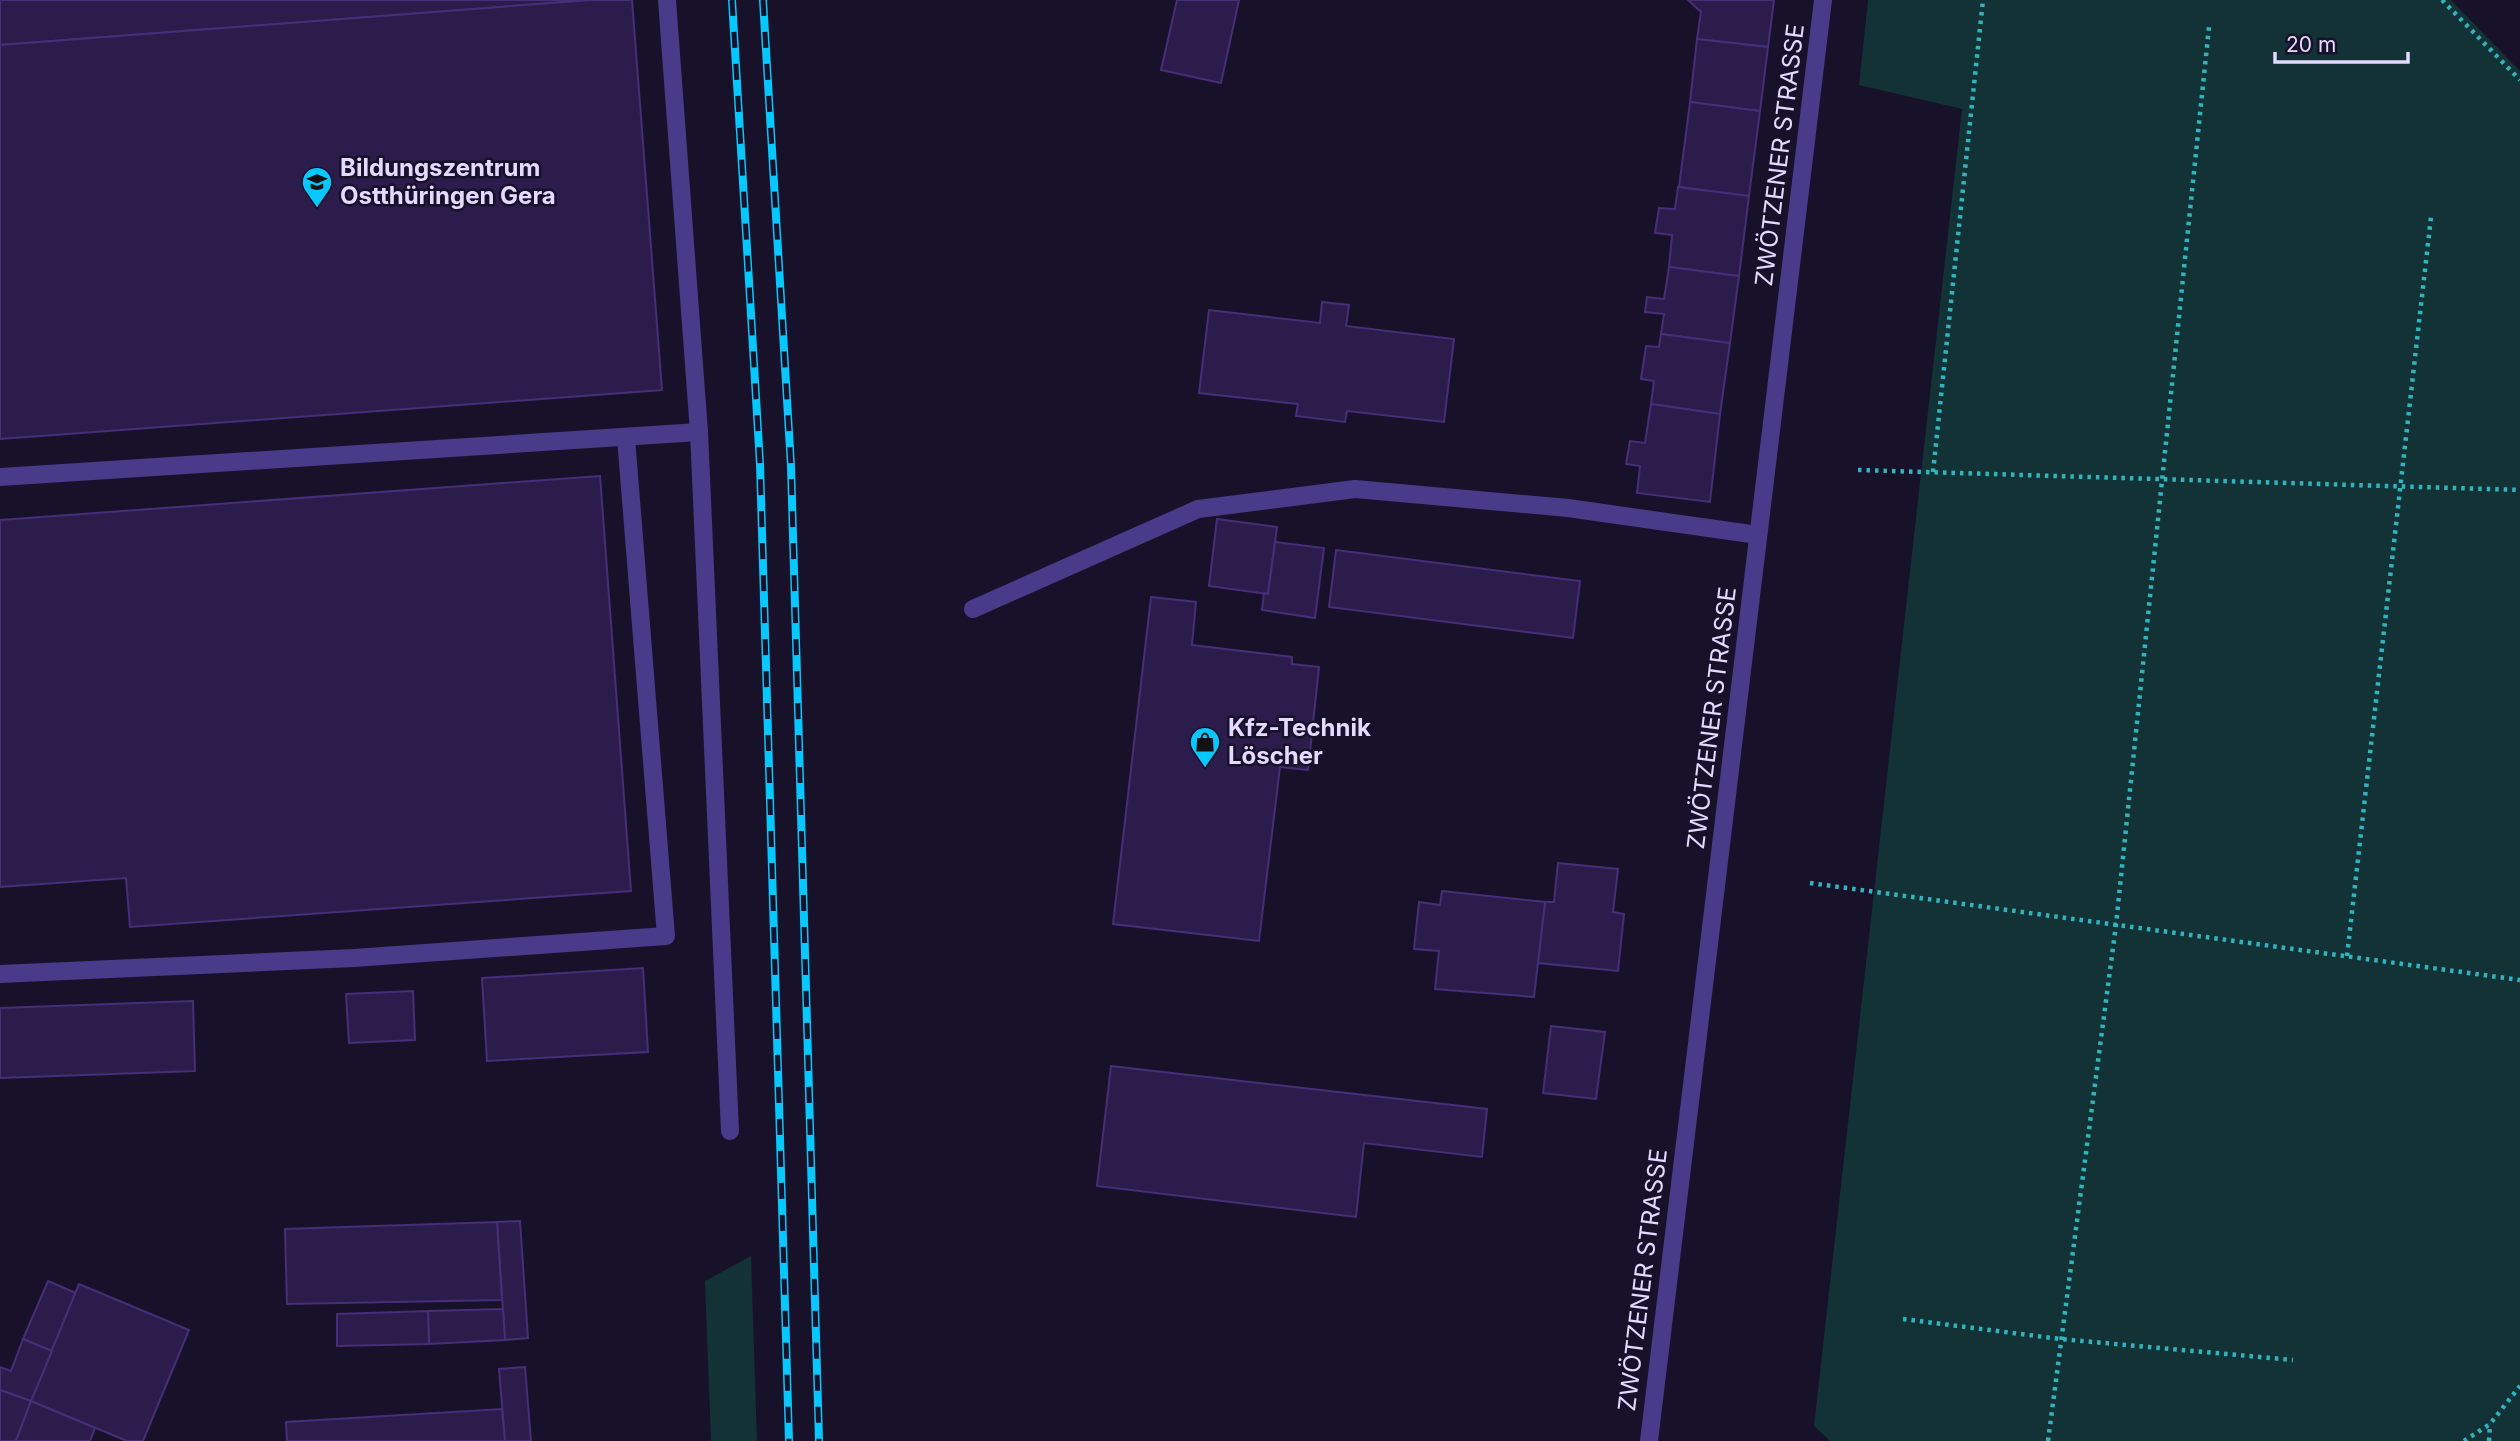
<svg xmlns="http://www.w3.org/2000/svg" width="2520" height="1441" font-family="Inter,sans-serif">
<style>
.green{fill:#133235}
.building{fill:#2c1c4c;stroke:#462e78;stroke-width:2}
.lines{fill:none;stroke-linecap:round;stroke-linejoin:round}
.path{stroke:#30b5be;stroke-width:4.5;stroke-dasharray:3.5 5;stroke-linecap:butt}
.minor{stroke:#483b8a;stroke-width:18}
.rail-casing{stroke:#06c8ff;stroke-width:8}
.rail{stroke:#18112a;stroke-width:5;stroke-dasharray:16;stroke-linecap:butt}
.labels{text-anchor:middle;stroke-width:5;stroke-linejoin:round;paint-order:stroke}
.street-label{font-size:24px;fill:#e3daff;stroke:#18112a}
.poi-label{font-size:24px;font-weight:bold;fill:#e3daff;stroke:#18112a;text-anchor:start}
</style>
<rect width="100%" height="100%" fill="#18112a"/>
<g class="green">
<polygon points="1868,0 2451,0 2520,71 2520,1441 1830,1441 1814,1426 1962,109 1859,85"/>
<polygon points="751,1256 757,1441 711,1441 705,1281"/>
</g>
<g class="building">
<polygon points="0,0 591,0 0,45"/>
<polygon points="591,0 632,0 662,390 0,439 0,45"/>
<polygon points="1177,0 1239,0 1221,83 1161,70"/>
<polygon points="1688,0 1774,0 1768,47 1697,39 1701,12"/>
<polygon points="1697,39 1768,47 1760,111 1690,102"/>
<polygon points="1690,102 1760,111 1749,196 1679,187"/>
<polygon points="1678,187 1749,196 1739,276 1669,267 1672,235 1655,233 1659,208 1675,209"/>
<polygon points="1669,267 1739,276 1730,343 1661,334 1664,314 1645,312 1647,297 1664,299"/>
<polygon points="1322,302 1349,305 1346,326 1454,339 1444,422 1347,411 1345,422 1296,416 1298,404 1199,393 1209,310 1320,323"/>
<polygon points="1661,334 1730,343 1720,414 1651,404 1654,381 1641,379 1646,346 1659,347"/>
<polygon points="1651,404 1720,414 1710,502 1637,493 1640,466 1626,464 1630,441 1645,443"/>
<polygon points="600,476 631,891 130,927 126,878 0,887 0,520"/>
<polygon points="1217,519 1277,527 1268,594 1209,586"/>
<polygon points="1275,542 1324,548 1315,618 1262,610 1264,593 1268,594"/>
<polygon points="1336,550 1580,581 1573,638 1329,607"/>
<polygon points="1151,597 1196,602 1192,645 1292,657 1292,664 1319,667 1308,770 1280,767 1259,941 1113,924"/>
<polygon points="1558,863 1618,869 1613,912 1624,914 1618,971 1538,963 1545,902 1554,902"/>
<polygon points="1442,891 1545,902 1534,997 1435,989 1439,951 1414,949 1419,902 1440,905"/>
<polygon points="643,968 648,1052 487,1061 482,978"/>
<polygon points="413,991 415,1040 349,1043 346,994"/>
<polygon points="193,1001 195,1071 0,1078 0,1008"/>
<polygon points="1551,1026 1605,1032 1596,1099 1543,1093"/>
<polygon points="1111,1066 1487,1109 1482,1157 1364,1143 1356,1217 1097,1186"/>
<polygon points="520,1221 528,1338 505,1340 497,1222"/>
<polygon points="497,1222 502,1300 287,1304 285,1229"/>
<polygon points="48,1281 76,1293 52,1351 23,1339"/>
<polygon points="79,1284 189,1330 143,1441 127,1441 31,1401"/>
<polygon points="503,1309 505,1340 429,1344 428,1311"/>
<polygon points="428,1311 429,1344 337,1346 337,1314"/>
<polygon points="23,1339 52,1351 31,1401 0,1390 0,1367 11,1371"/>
<polygon points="525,1367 531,1441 505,1441 499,1369"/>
<polygon points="0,1390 31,1401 16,1441 0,1441"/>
<polygon points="31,1401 95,1428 90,1441 16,1441"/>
<polygon points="502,1409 505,1441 287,1441 286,1422"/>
</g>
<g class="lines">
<g class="path">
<polyline points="2442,0 2520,80"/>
<polyline points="1858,470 2520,490"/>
<polyline points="1933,472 1983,0"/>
<polyline points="1810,883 2520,980"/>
<polyline points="2347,956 2431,217"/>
<polyline points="1903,1319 2060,1339 2293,1360"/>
<polyline points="2048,1441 2116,925 2209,27"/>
<polyline points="2464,1441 2490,1424 2520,1386"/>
<polyline points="2489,1441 2490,1424"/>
</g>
<g class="minor">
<polyline points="667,0 699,432 730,1131"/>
<polyline points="0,477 699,432"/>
<polyline points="973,609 1198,509 1355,489 1568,508 1758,535"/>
<polyline points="0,974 354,958 666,936 626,438"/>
<polyline points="1649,1441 1823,0"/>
</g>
<g class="rail-casing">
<g id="rail">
<polyline points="732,0 760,464 789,1441"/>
<polyline points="763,0 791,466 819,1441"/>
</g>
</g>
<use href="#rail" class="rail"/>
</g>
<defs>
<g id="school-pin" transform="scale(1.575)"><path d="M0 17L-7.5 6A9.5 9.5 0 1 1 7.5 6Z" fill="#06c8ff" stroke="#18112a"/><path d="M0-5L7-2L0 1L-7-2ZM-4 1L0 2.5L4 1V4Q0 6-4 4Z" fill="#111"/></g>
<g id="shop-pin" transform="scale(1.575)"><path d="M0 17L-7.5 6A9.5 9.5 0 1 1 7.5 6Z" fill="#06c8ff" stroke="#18112a"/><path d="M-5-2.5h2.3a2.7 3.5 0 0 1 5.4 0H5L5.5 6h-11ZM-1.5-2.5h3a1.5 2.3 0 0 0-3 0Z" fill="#111"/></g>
</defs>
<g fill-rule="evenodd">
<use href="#school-pin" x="317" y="182"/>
<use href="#shop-pin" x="1205" y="742"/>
</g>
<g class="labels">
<g class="street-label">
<text transform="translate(1780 155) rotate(-83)" y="8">ZWÖTZENER STRASSE</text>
<text transform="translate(1712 718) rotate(-83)" y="8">ZWÖTZENER STRASSE</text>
<text transform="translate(1643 1280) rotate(-83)" y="8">ZWÖTZENER STRASSE</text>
</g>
<g class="poi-label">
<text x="340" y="176">Bildungszentrum<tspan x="340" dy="28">Ostthüringen Gera</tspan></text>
<text x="1228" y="736">Kfz-Technik<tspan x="1228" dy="28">Löscher</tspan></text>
</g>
</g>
<path d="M2275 52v10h133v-10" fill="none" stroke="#e3daff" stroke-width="3.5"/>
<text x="2286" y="52" font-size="21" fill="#e3daff" stroke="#18112a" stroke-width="5" paint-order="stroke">20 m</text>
</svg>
